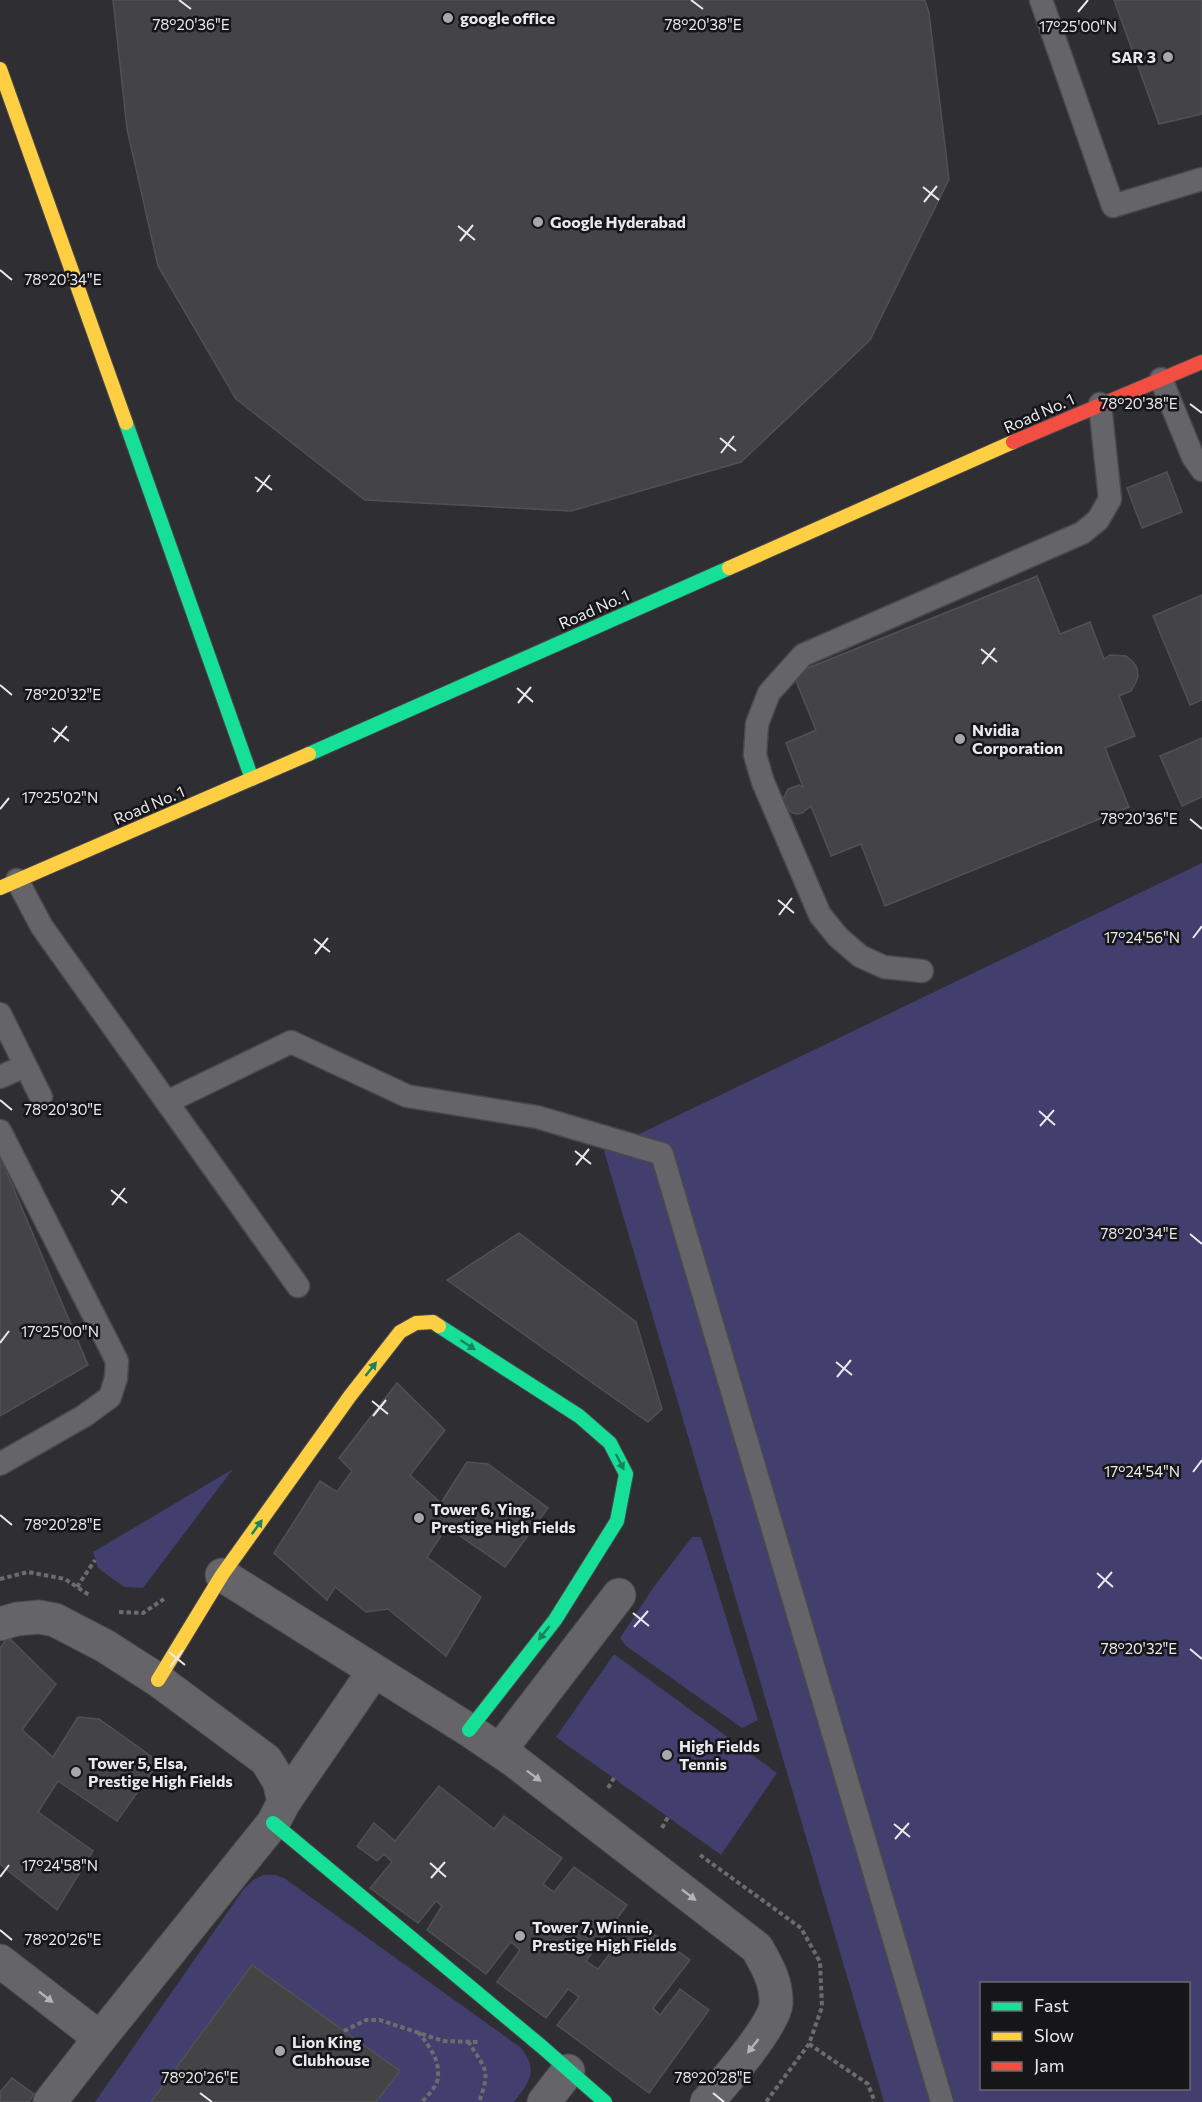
<svg xmlns="http://www.w3.org/2000/svg" width="1202" height="2102" font-family="Commissioner,sans-serif">
<style>
.green{fill:#423e6d;fill-rule:evenodd}
.building{fill:#444447;stroke:#515154;stroke-width:1.5}
.lines{fill:none;stroke-linecap:round;stroke-linejoin:round}
.lane-casing{stroke:#49494d;stroke-width:25}
.street-casing{stroke:#49494d;stroke-width:35}
.fast-casing{stroke:#49494d;stroke-width:16}
.slow-casing{stroke:#49494d;stroke-width:16}
.jam-casing{stroke:#49494d;stroke-width:16}
.path{stroke:#6c6c6f;stroke-width:4;stroke-dasharray:4.5 3;stroke-linecap:butt}
.lane{stroke:#656569;stroke-width:22}
.street{stroke:#656569;stroke-width:33}
.fast{stroke:#16e098;stroke-width:14}
.slow{stroke:#ffcf43;stroke-width:14}
.jam{stroke:#f24e42;stroke-width:14}
.oneway{fill:#16855f}
.oneway2{fill:#b4b4b8}
.ticks{fill:none;stroke:#e8e8ed;stroke-width:2}
.poi-dot{fill:#a7a7ac;stroke:#161619;stroke-width:2}
.labels{text-anchor:middle;stroke-width:5;stroke-linejoin:round;paint-order:stroke}
.poi-label{font-size:16px;font-weight:bold;fill:#e8e8ed;stroke:#161619;text-anchor:start}
.street-label{font-size:16px;fill:#e8e8ed;stroke:#161619}
.ticks-label{font-size:15px;text-anchor:middle;fill:#e8e8ed;stroke:#161619;stroke-width:5;stroke-linejoin:round;paint-order:stroke}
</style>
<rect width="100%" height="100%" fill="#2e2e33"/>
<g class="green">
<path d="M1202,863V2102H884L604,1151ZM982,1984H1188V2088H982Z"/>
<polygon points="233,1469 143,1588 124,1587 98,1568 93,1552"/>
<polygon points="692,1537 701,1537 758,1720 742,1728 626,1646 620,1638 653,1588"/>
<polygon points="614,1654 777,1773 721,1855 556,1737"/>
<path d="M264,1875H275L284,1878L520,2047C539,2069 530,2082 514,2102H95L243,1890L253,1880Z"/>
</g>
<g class="building">
<polygon points="113,0 925,0 929,13 949,179 870,340 741,462 571,511 365,500 236,399 158,266 127,129"/>
<polygon points="1114,0 1202,0 1202,114 1159,124"/>
<polygon points="1167,472 1182,512 1142,528 1127,488"/>
<polygon points="1037,576 1060,634 1090,622 1104,659 1110,655 1126,656 1133,662 1137,668 1138,677 1135,684 1131,691 1119,696 1135,736 1105,748 1129,807 885,906 861,844 831,856 811,806 802,813 797,814 792,813 785,804 783,799 788,789 799,785 803,787 786,743 816,730 793,674"/>
<polygon points="1202,595 1202,700 1190,705 1153,616"/>
<polygon points="1202,738 1202,797 1182,806 1160,756"/>
<polygon points="0,1156 88,1365 0,1416"/>
<polygon points="519,1233 636,1322 662,1409 648,1422 447,1280"/>
<polygon points="397,1383 445,1430 410,1475 441,1503 467,1462 488,1464 548,1508 505,1567 447,1527 427,1557 481,1597 446,1656 388,1609 366,1612 335,1587 327,1600 274,1553 320,1481 337,1492 352,1471 339,1458"/>
<polygon points="8,1637 56,1684 22,1730 53,1757 78,1717 99,1719 159,1762 117,1821 58,1781 38,1812 93,1851 57,1910 0,1864 0,1648"/>
<polygon points="439,1786 494,1829 504,1816 562,1858 543,1884 554,1892 574,1867 627,1905 586,1961 598,1969 635,1921 690,1960 653,2008 660,2015 680,1989 709,2010 649,2093 557,2025 579,1997 568,1989 546,2018 497,1982 520,1950 511,1942 486,1974 427,1930 442,1906 436,1901 418,1923 370,1888 392,1862 384,1854 377,1861 357,1846 374,1823 395,1841"/>
<polygon points="252,1965 400,2071 376,2102 151,2102"/>
<polygon points="12,2078 34,2094 29,2102 0,2102 0,2092"/>
</g>
<g class="lines">
<g class="lane-casing">
<g id="lane">
<polyline points="1041,0 1113,206 1202,179"/>
<polyline points="1161,379 1193,457 1202,470"/>
<polyline points="17,880 42,927 298,1286"/>
<polyline points="922,971 884,967 860,956 838,937 820,915 763,782 755,755 757,724 769,693 803,655 1082,533 1098,520 1110,499 1100,404"/>
<polyline points="0,1014 41,1097"/>
<polyline points="0,1077 25,1066"/>
<polyline points="167,1102 291,1042 407,1096 537,1117 662,1154 942,2102"/>
<polyline points="0,1131 117,1361 116,1378 110,1397 84,1416 0,1464"/>
</g>
</g>
<g class="street-casing">
<g id="street">
<path d="M222,1575L469,1730L512,1759L757,1948C767,1966 777,1982 776,2004C775,2025 723,2084 707,2102"/>
<polyline points="0,1624 17,1619 39,1617 55,1620 105,1646 158,1680 266,1760 279,1781 284,1802 273,1823 100,2038 50,2102"/>
<polyline points="500,1750 619,1595"/>
<polyline points="284,1802 374,1671"/>
<polyline points="0,1961 100,2038"/>
<polyline points="544,2102 568,2071"/>
</g>
</g>
<g class="fast-casing">
<g id="fast">
<polyline points="126,423 252,779"/>
<polyline points="309,754 729,568"/>
<polyline points="439,1326 579,1416 610,1443 626,1474 617,1521 555,1620 469,1730"/>
<polyline points="273,1823 541,2046 605,2102"/>
</g>
</g>
<g class="slow-casing">
<g id="slow">
<polyline points="0,69 126,423"/>
<polyline points="729,568 1013,442"/>
<polyline points="0,888 309,754"/>
<polyline points="158,1680 222,1575 350,1396 400,1332 416,1323 433,1322 439,1326"/>
</g>
</g>
<g class="jam-casing">
<polyline id="jam" points="1013,442 1202,362"/>
</g>
<g class="path">
<polyline points="0,1579 28,1572 65,1579 89,1595"/>
<polyline points="77,1587 95,1560"/>
<polyline points="119,1612 143,1613 164,1599"/>
<polyline points="608,1788 614,1778"/>
<polyline points="662,1828 668,1817"/>
<polyline points="700,1855 801,1928 820,1962 822,2007 809,2044 766,2102"/>
<polyline points="344,2031 366,2020 380,2020 443,2041 478,2042"/>
<path d="M418,2032C430,2047 442,2062 437,2082C435,2088 427,2096 422,2102"/>
<path d="M468,2041C486,2071 491,2068 479,2102"/>
<polyline points="809,2044 868,2084 874,2100 873,2102"/>
</g>
<use href="#lane" class="lane"/>
<use href="#street" class="street"/>
<use href="#fast" class="fast"/>
<use href="#slow" class="slow"/>
<use href="#jam" class="jam"/>
</g>
<defs><path id="oneway-solid" d="M-6-.8H1V-3.2L6.5 0L1 3.2V.8H-6Z" transform="scale(1.5)"/></defs>
<g class="oneway">
<use href="#oneway-solid" transform="translate(468 1345) rotate(33)"/>
<use href="#oneway-solid" transform="translate(371 1369) rotate(-52)"/>
<use href="#oneway-solid" transform="translate(620 1462) rotate(63)"/>
<use href="#oneway-solid" transform="translate(257 1527) rotate(-54)"/>
<use href="#oneway-solid" transform="translate(544 1633) rotate(128)"/>
</g>
<g class="oneway2">
<use href="#oneway-solid" transform="translate(534 1776) rotate(37)"/>
<use href="#oneway-solid" transform="translate(689 1895) rotate(38)"/>
<use href="#oneway-solid" transform="translate(46 1997) rotate(38)"/>
<use href="#oneway-solid" transform="translate(753 2046) rotate(128)"/>
</g>
<path class="ticks" d="M179,0L191,9M691,0L703,9M1078,12L1088,0M923,187L939,200M924,202L937,186M458,226L475,240M460,241L473,225M0,270L12,280M1190,404L1202,413M720,438L736,451M721,453L734,436M255,477L272,490M257,492L270,475M981,649L997,662M982,664L995,648M0,685L12,695M517,688L533,702M518,703L531,687M52,728L69,741M54,742L67,726M0,809L9,798M1190,819L1202,829M778,900L794,913M779,915L792,898M1193,938L1202,926M314,939L330,952M315,954L328,938M0,1100L12,1110M1039,1111L1055,1125M1040,1126L1054,1110M575,1151L591,1164M576,1165L589,1149M111,1190L127,1203M112,1205L125,1188M1190,1234L1202,1244M0,1343L9,1331M836,1362L852,1375M837,1377L851,1360M372,1401L388,1414M373,1416L386,1400M1193,1472L1202,1460M0,1515L12,1525M1097,1573L1113,1587M1098,1588L1112,1572M633,1613L649,1626M634,1627L648,1611M1190,1649L1202,1659M169,1652L185,1665M170,1667L183,1650M894,1824L910,1837M895,1839L909,1823M430,1863L446,1877M0,1877L9,1865M431,1878L445,1862M0,1930L12,1940M200,2093L212,2102M713,2093L724,2102"/>
<g class="poi-dot">
<circle cx="448" cy="18" r="6"/>
<circle cx="1168" cy="57" r="6"/>
<circle cx="538" cy="222" r="6"/>
<circle cx="960" cy="739" r="6"/>
<circle cx="419" cy="1518" r="6"/>
<circle cx="667" cy="1755" r="6"/>
<circle cx="76" cy="1772" r="6"/>
<circle cx="520" cy="1936" r="6"/>
<circle cx="280" cy="2051" r="6"/>
</g>
<g class="labels">
<g class="poi-label">
<text x="460" y="24">google office</text>
<text x="1156" y="63" text-anchor="end">SAR 3</text>
<text x="550" y="228">Google Hyderabad</text>
<text x="972" y="736">Nvidia<tspan x="972" dy="18">Corporation</tspan></text>
<text x="431" y="1515">Tower 6, Ying,<tspan x="431" dy="18">Prestige High Fields</tspan></text>
<text x="679" y="1752">High Fields<tspan x="679" dy="18">Tennis</tspan></text>
<text x="88" y="1769">Tower 5, Elsa,<tspan x="88" dy="18">Prestige High Fields</tspan></text>
<text x="532" y="1933">Tower 7, Winnie,<tspan x="532" dy="18">Prestige High Fields</tspan></text>
<text x="292" y="2048">Lion King<tspan x="292" dy="18">Clubhouse</tspan></text>
</g>
<g class="street-label">
<text transform="translate(1039 413) rotate(-24)" y="6">Road No. 1</text>
<text transform="translate(594 609) rotate(-24)" y="6">Road No. 1</text>
<text transform="translate(149 805) rotate(-23)" y="6">Road No. 1</text>
</g>
</g>
<g class="ticks-label">
<text x="191" y="30">78°20'36"E</text>
<text x="703" y="30">78°20'38"E</text>
<text x="1078" y="32">17°25'00"N</text>
<text x="63" y="285">78°20'34"E</text>
<text x="1139" y="409">78°20'38"E</text>
<text x="63" y="700">78°20'32"E</text>
<text x="60" y="803">17°25'02"N</text>
<text x="1139" y="824">78°20'36"E</text>
<text x="1142" y="943">17°24'56"N</text>
<text x="63" y="1115">78°20'30"E</text>
<text x="1139" y="1239">78°20'34"E</text>
<text x="60" y="1337">17°25'00"N</text>
<text x="1142" y="1477">17°24'54"N</text>
<text x="63" y="1530">78°20'28"E</text>
<text x="1139" y="1654">78°20'32"E</text>
<text x="60" y="1871">17°24'58"N</text>
<text x="63" y="1945">78°20'26"E</text>
<text x="200" y="2083">78°20'26"E</text>
<text x="713" y="2083">78°20'28"E</text>
</g>
<rect x="980" y="1982" width="210" height="108" fill="#161619" stroke="#6a6a6e" stroke-width="1.5"/>
<rect x="992" y="2002" width="30" height="9" fill="#16e098" stroke="#6a6a6e" stroke-width="1.5"/>
<text x="1034" y="2012" font-size="18" fill="#e8e8ed">Fast</text>
<rect x="992" y="2032" width="30" height="9" fill="#ffcf43" stroke="#6a6a6e" stroke-width="1.5"/>
<text x="1034" y="2042" font-size="18" fill="#e8e8ed">Slow</text>
<rect x="992" y="2062" width="30" height="9" fill="#f24e42" stroke="#6a6a6e" stroke-width="1.5"/>
<text x="1034" y="2072" font-size="18" fill="#e8e8ed">Jam</text>
</svg>
